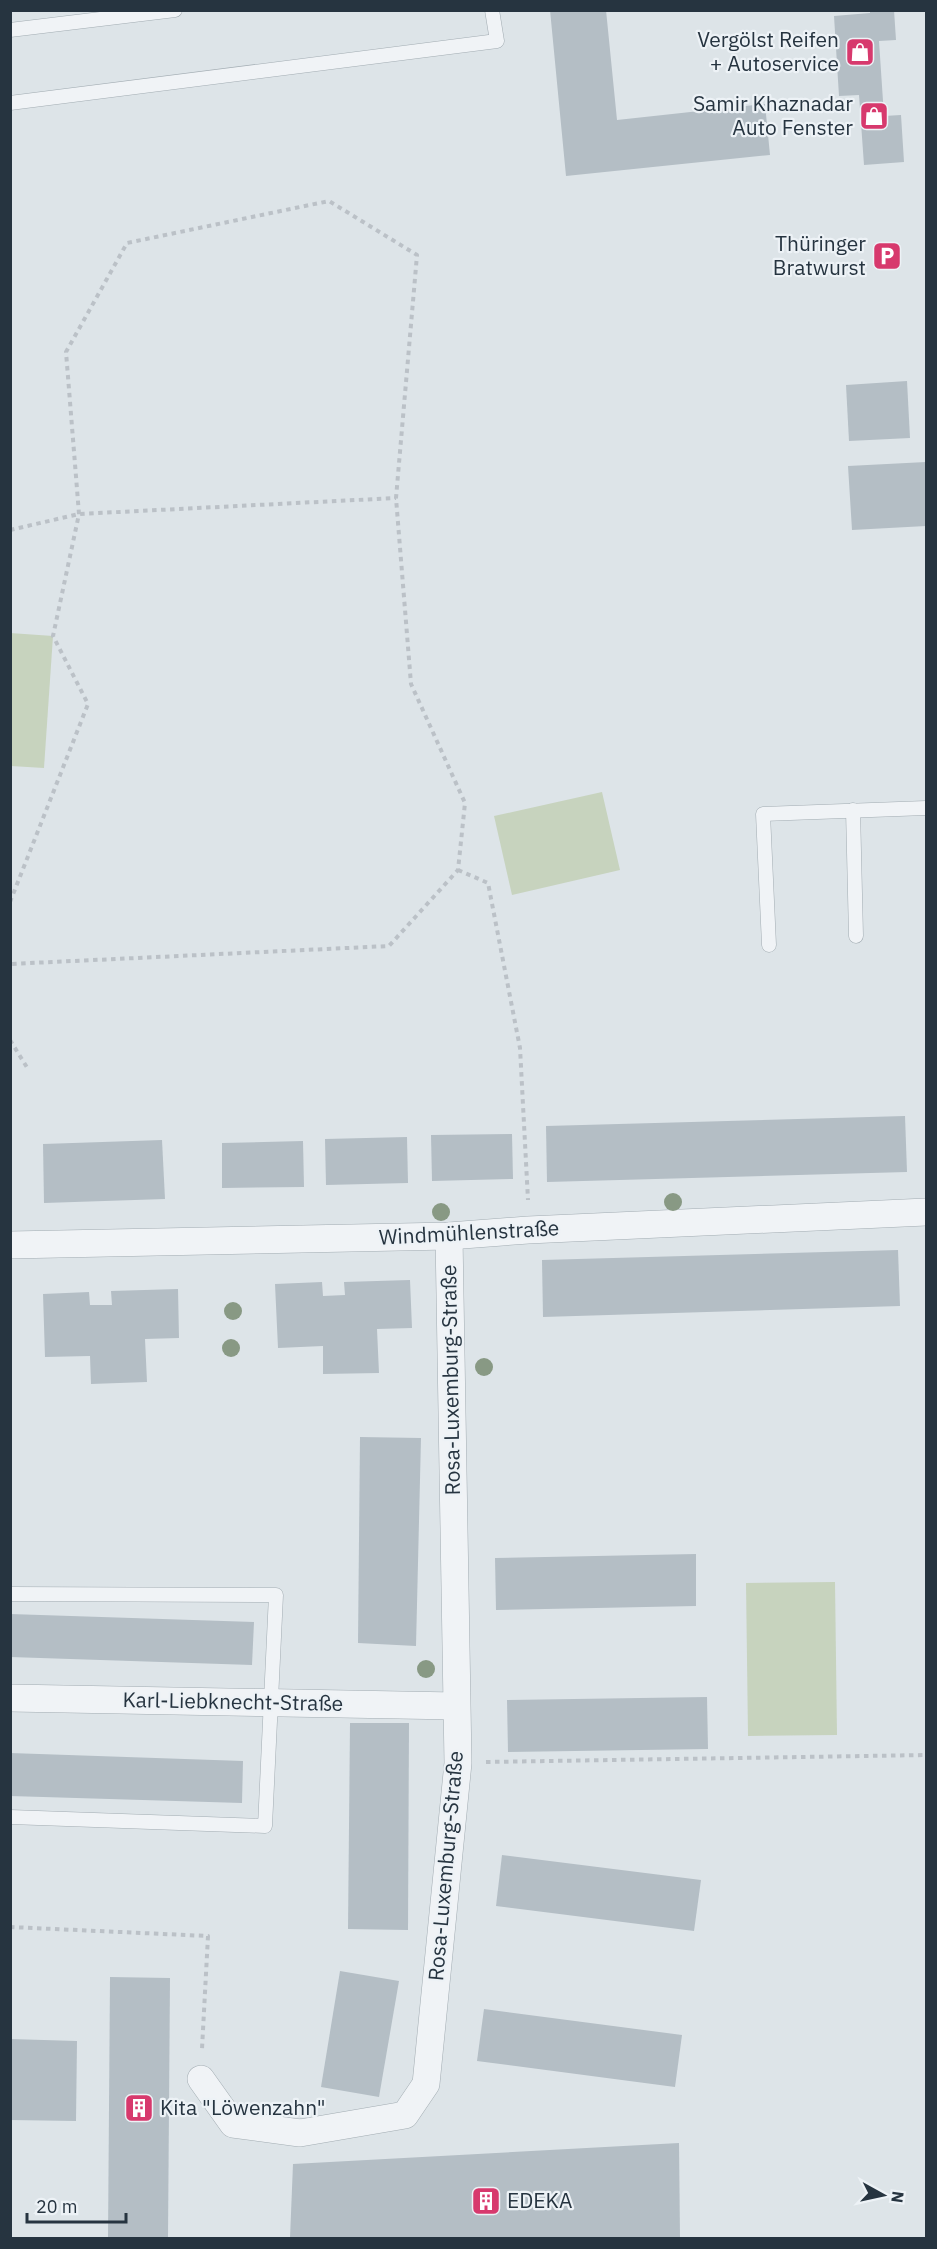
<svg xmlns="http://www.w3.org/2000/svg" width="937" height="2249" font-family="'IBM Plex Sans',sans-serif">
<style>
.green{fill:#c7d3be}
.building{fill:#b4bec5}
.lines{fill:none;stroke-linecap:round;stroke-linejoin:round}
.lane-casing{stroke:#a2acb2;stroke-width:15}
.street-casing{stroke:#a2acb2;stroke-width:28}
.path{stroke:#bbc1c7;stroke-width:4;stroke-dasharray:4.5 4.5;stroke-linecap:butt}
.lane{stroke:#f0f3f6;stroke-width:14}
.street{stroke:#f0f3f6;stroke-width:27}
.tree{fill:#889984}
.labels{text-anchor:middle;stroke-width:4.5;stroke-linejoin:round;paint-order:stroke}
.poi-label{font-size:21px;fill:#263440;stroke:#edf2f6;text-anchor:end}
.street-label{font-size:21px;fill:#263440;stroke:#edf2f6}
</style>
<rect width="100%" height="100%" fill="#dde4e8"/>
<g class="green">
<polygon points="10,633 53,636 44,768 11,766"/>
<polygon points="602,792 620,870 512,895 494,816"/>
<polygon points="835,1582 837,1735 748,1736 746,1583"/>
</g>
<g class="building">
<polygon points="550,10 606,10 617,120 765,104 770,155 566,176"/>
<polygon points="870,10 894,10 896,40 879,41 884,116 901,115 904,162 864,165 859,95 839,96 834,16 870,13"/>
<polygon points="907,381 910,438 849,441 846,385"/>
<polygon points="926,462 926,526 852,530 848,466"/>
<polygon points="905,1116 907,1172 547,1182 546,1126"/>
<polygon points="512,1134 513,1179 432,1181 431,1135"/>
<polygon points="407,1137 408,1183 326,1185 325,1139"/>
<polygon points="162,1140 165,1199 44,1203 43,1144"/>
<polygon points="303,1141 304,1187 222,1188 222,1143"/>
<polygon points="898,1250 900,1306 543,1317 542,1260"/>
<polygon points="410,1280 412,1328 377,1329 379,1373 323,1374 323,1346 278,1348 275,1284 322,1282 323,1296 345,1295 344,1282"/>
<polygon points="178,1289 179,1338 145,1339 147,1382 91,1384 90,1356 45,1357 43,1294 89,1292 90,1305 112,1305 111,1291"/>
<polygon points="360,1437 421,1438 416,1646 358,1643"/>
<polygon points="696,1554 696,1606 496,1610 495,1558"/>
<polygon points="10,1614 254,1622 252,1665 10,1657"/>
<polygon points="707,1697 708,1749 508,1752 507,1700"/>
<polygon points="350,1723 409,1723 408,1930 348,1929"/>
<polygon points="10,1753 243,1761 242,1803 10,1796"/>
<polygon points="502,1855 701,1880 694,1931 496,1906"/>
<polygon points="340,1971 399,1981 379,2097 321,2087"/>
<polygon points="110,1977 170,1978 168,2238 108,2238"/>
<polygon points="484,2009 682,2035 675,2087 477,2061"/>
<polygon points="10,2039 77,2041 76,2121 10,2120"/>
<polygon points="679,2143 680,2238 290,2238 293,2164"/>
</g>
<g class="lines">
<g class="lane-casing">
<g id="lane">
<polyline points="10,30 175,10"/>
<polyline points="10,103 497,41 492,10"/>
<polyline points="853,810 856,936"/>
<polyline points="769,945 763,814 926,808"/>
<polyline points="10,1594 276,1595 265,1826 10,1817"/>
</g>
</g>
<g class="street-casing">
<g id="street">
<polyline points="10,1245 449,1236 528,1230 926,1212"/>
<polyline points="10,1698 456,1706"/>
<polyline points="201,2079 233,2124 300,2133 405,2115 426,2084 458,1763 449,1236"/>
</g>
</g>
<g class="path">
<polyline points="10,530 79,514 396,498"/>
<polyline points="458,870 488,883 520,1048 528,1200"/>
<polyline points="10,902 88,704 53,636 79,514 66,352 127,243 329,201 417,255 396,498 411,684 465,803 458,870 389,946 10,964"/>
<polyline points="10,1040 28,1069"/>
<polyline points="486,1762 926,1755"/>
<polyline points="10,1927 208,1936 202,2049"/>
</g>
<use href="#lane" class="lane"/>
<use href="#street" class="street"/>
</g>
<g class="tree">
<circle cx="673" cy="1202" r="9"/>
<circle cx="441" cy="1212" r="9"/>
<circle cx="233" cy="1311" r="9"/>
<circle cx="231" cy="1348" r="9"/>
<circle cx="484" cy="1367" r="9"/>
<circle cx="426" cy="1669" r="9"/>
</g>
<defs>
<g id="shop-square" transform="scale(1.5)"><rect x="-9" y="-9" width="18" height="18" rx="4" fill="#d7396d" stroke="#edf2f6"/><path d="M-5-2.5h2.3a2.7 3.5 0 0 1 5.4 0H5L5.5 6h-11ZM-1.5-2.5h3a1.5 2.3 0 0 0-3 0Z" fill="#fff"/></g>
<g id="parking-square" transform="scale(1.5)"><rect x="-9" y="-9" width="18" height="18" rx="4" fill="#d7396d" stroke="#edf2f6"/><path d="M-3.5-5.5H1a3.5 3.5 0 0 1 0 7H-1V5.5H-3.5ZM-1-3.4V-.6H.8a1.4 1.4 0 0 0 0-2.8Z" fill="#fff"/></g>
<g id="building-square" transform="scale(1.5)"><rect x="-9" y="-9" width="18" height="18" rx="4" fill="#d7396d" stroke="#edf2f6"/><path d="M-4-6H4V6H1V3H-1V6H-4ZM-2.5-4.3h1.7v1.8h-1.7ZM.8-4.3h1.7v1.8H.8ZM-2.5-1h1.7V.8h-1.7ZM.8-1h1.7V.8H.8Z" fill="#fff"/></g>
</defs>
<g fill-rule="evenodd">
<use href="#shop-square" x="860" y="52"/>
<use href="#shop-square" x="874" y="116"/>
<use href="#parking-square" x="887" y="256"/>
<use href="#building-square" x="139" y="2108"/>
<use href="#building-square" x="486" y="2201"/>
</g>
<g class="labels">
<g class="poi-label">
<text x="839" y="47">Vergölst Reifen<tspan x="839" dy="24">+ Autoservice</tspan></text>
<text x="853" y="111">Samir Khaznadar<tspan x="853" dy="24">Auto Fenster</tspan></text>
<text x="866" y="251">Thüringer<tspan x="866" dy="24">Bratwurst</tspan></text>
<text x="160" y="2115" text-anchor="start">Kita "Löwenzahn"</text>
<text x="507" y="2208" text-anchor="start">EDEKA</text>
</g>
<g class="street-label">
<text transform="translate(469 1233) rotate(-3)" y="7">Windmühlenstraße</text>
<text transform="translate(451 1380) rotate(-91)" y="7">Rosa-Luxemburg-Straße</text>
<text transform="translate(233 1702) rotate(1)" y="7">Karl-Liebknecht-Straße</text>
<text transform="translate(446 1866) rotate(-85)" y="7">Rosa-Luxemburg-Straße</text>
</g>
</g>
<rect width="937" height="2249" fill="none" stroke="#263440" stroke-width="24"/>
<g transform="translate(883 2195) rotate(98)" stroke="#edf2f6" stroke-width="4.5" paint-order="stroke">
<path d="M0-4.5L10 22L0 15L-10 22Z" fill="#263440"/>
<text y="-9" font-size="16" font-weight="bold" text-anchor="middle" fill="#263440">N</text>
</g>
<path d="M27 2213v9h99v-9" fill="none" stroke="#263440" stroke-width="3"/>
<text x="36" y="2213" font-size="18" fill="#263440" stroke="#edf2f6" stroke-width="4.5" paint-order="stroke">20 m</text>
</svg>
